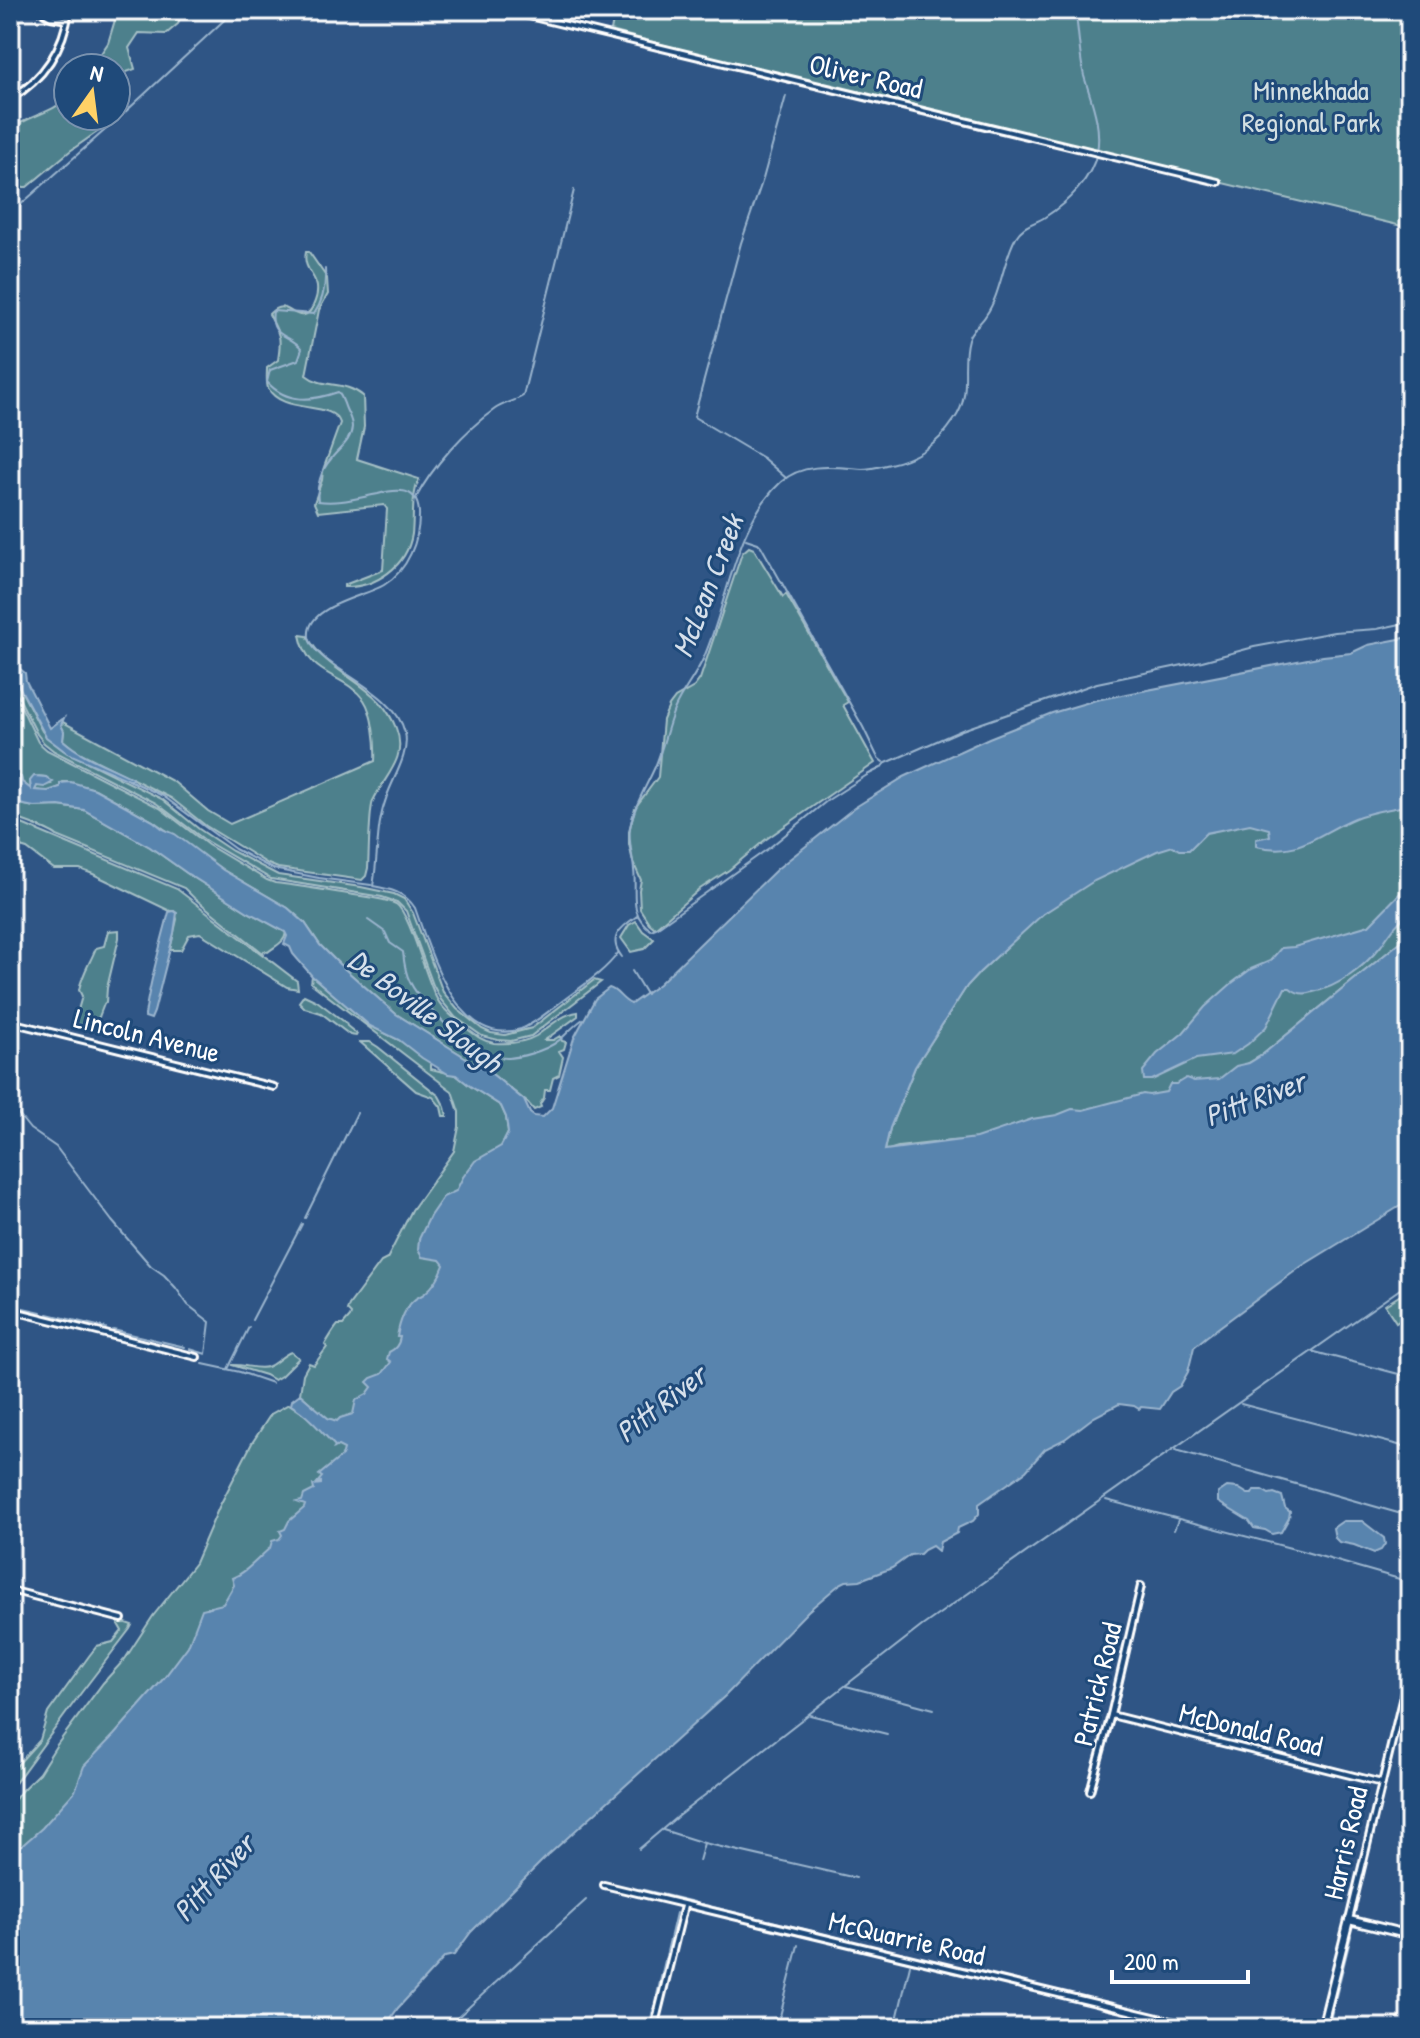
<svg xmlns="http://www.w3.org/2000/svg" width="1420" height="2038" font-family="'Patrick Hand',sans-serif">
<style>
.green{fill:#4e808c;stroke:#a6c0c6;stroke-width:2}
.water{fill:#5984ae;stroke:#9bb5ce;stroke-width:2}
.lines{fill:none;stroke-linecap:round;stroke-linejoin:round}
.stream{stroke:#9bb5ce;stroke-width:2}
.minor-casing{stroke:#fff;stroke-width:10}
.secondary-casing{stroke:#fff;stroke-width:12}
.minor{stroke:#1f4a7a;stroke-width:4}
.secondary{stroke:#1f4a7a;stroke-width:6}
.labels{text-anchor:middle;stroke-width:6;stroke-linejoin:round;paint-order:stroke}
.street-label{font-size:28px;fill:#fff;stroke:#1f4a7a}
.park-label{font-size:28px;fill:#d3dfe2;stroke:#1f4a7a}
.water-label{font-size:30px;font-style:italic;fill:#d6e0eb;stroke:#1f4a7a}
</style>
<rect width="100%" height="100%" fill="#2f5585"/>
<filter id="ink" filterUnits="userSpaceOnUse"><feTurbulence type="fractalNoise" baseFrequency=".0125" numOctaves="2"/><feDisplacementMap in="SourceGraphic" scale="16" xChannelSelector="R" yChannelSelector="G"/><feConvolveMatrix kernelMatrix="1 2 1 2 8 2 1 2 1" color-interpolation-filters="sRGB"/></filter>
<g filter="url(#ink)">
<g class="green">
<polygon points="118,10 182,10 178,24 166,34 139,33 129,48 135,69 116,76 116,68 91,68 108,43"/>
<polygon points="615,10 1410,10 1410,228 680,53 680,49 611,31"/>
<path d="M68,97V116H115L110,123L70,151L27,187H16L10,183V130C28,115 52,114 68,97Z"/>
<path d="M306,252H309L327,278L328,294L319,310L306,375C323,389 344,380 363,396L364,427L357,459L419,479C411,497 414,514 412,534C407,566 376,588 344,587V585L383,570L387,509L384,505L318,512L314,503L322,480L323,470L340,423C333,400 282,415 268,388C266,383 267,374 267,368L278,360C282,335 279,335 269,314C285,297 291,318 304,315C309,314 311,310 313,306C327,276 301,275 306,252Z"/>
<polygon points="749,547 754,549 783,597 786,594 848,702 843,705 875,763 765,840 729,870 700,889 655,928 649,923 640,909 639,890 641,880 633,862 629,844 629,831 635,808 658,777 663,720 669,706 675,698 694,687 700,679 742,553"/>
<path d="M300,635L307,636C326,669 355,676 380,702C387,710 392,718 396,728C408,759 385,775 373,801C369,811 369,854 368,868L366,876L362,880L278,868L268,864L206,826L171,798L75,750L63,740L64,732L61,725L63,722L174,782L208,811L230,824L375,761C376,745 373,713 364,700C343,672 308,678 300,635Z"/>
<polygon points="10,669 42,731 48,738 63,750 162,799 199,829 232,851 278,875 361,887 394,894 404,899 413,913 443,992 457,1009 482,1029 491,1033 505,1035 532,1028 594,980 601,982 531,1036 511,1041 498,1040 482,1036 455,1017 441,1000 433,985 406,911 397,902 382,897 271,879 206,841 156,803 54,751 44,743 37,734 10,680"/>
<path d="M10,685L12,690L11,692H14L38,742L47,750L160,808L208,845L267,880L275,883C301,886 328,891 354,895C367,897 384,898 396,904C410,913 426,980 437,999C443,1010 453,1017 462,1025C473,1033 481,1041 494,1043C508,1044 524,1043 536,1036C549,1027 562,1014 578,1012V1016L545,1040H553L560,1036L562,1041L566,1042L564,1049L559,1051L563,1057L559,1075L553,1078L550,1090H545L544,1098L540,1104L541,1107L534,1110L528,1103L492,1074L396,1014L339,964L320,945L305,923L288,908L223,870L153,821L95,789L67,782H63L60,787L48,792L34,790L37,786L51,784L46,777C40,776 34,775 30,781L31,789L22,782L21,777L14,775L10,770Z"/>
<polygon points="1410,782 1410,934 1262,1055 1104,1148 982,1140 950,1141 898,1147 885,1151 890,1128 915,1067 967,986 980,972 1042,914 1147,844"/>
<path d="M10,802L34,807L59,806L84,810L150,847L188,874L248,912L286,932C285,943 275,946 268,952L264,951L263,953L194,898L184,888L57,836C50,829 22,821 10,816Z"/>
<polygon points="10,819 177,889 297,981 298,989 287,987 200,933 189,935 181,950 170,950 177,919 174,911 170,911 93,874 80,869 54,869 27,849 10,844"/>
<polygon points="636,921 643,931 654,939 644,949 631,952 621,938 629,925"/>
<path d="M119,930V938L107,988L106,1002L104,1004L99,1017L90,1026L74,1024L82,996L79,990C82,974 90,963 96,948L104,946L108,931Z"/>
<path d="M312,976L370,1026L399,1040L429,1061L431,1063V1069L456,1075L470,1086L501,1106L506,1117L508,1133L364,1471L310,1403L300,1394L303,1374L309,1363L314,1365L327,1347L325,1345C327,1341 335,1328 338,1325H343L350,1317L351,1314L347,1310L349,1305L381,1262L387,1259L412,1210L454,1151L459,1127V1112L452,1091L311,983Z"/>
<polygon points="304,995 317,1001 346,1023 347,1026 357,1034 356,1036 350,1035 321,1013 305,1008 299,1002"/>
<polygon points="360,1042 370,1042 378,1047 439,1096 445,1107 447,1116 443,1116 441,1107 433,1097 416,1091"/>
<polygon points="1410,1289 1410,1313 1396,1322 1385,1305"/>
<path d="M291,1352L299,1358L281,1376L274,1380L265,1375L232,1365C243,1364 257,1370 267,1367C276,1364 282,1355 291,1352Z"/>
<polygon points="289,1404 304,1414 355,1455 10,1922 10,1806 22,1790 39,1773 56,1746 103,1683 125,1659 153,1616 195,1563 219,1507 252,1443 271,1414"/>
<polygon points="120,1621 132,1625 130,1629 81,1693 10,1790 10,1773 40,1740 48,1713 89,1656 97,1646 113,1642 122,1631 118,1624"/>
</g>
<g class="water">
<path d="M1410,637V805C1392,809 1372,811 1355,818C1318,833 1300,857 1256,846V839L1270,836L1269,829L1250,824L1206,833L1189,850H1179L1173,846L1157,851L1094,881L1043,914L980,972L967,986L915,1067L890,1128L885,1150L976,1138L1032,1119L1057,1115L1072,1109L1083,1110L1143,1094L1149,1095L1166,1092L1170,1084H1176L1186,1078L1194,1081L1219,1079L1236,1066L1249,1063L1262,1055L1410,934V1200L1302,1266L1206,1337L1194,1347L1188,1372L1180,1386L1171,1392L1160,1409L1141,1407L1139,1409L1134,1406L1119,1404L1094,1417L1065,1439L1045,1449L1026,1471L979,1504V1514L973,1521L958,1528L957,1533L940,1542L938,1551L932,1546L924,1550L920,1554L910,1555L892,1568L860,1580L846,1581L840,1584L808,1611L725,1696L546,1857L471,1932L454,1955L445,1957L398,2008L384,2028H10V1856L42,1828L75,1791L84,1766L114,1735L164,1678L188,1646L202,1609L223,1604L234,1585L232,1578C246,1573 258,1558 270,1548L272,1541L279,1539L282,1535L280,1531L285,1529L289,1521L304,1508L305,1505L297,1502L302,1501L304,1495L314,1490L313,1485L321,1484V1482L317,1483L322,1477L319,1475L342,1456L344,1449L338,1446L333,1449L335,1446C322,1432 308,1415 291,1405L292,1400L300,1394L328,1418L337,1421L340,1418L353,1414L356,1400L367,1394L372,1387L367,1382L371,1378L382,1374L391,1362L387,1359L389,1352C396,1349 399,1344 400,1337H397C399,1325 404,1309 414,1300C417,1297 422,1296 425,1293C435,1285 440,1276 444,1265L440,1260L422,1257L418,1250L419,1239L430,1216L443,1197L456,1191L463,1177L475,1161L501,1146L508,1133L506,1117L501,1106L470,1086L456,1075L448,1074L422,1058L399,1040L370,1026L312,976L293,954L290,947L284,944L287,936L285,932L248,912L188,874L150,847L84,810L59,806L34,807L10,802V770L14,775L21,777L22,782L31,789L30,781L34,776L46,777L53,782L44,787L37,786L35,790L48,791L60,787V783L71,782L95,789L153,821L163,829L175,834L223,870L288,908L305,923L320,945L339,964L396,1014L492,1074L524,1100L530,1113L534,1116L543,1117L552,1108L574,1038L595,999L609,988C618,990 621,1000 631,1004L659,984L777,869L854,808L904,777L989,738L1052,713L1096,700L1323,656L1351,653L1368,645Z"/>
<path d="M10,650L19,668L25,673L26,681L50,728L64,718L61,725L64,731L63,740C82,757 109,766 132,778L131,781L67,753L46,737L10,669Z"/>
<path d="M1410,883V912C1397,922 1390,933 1381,946C1364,967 1339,987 1313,992C1304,995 1297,994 1290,988H1285L1266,1027L1248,1044L1233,1054L1196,1059L1152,1080H1144L1143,1071L1157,1054L1183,1033L1205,1007L1232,983L1251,969L1270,961L1281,948L1294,947L1369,925Z"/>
<path d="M174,911L177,913L174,933L154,1012L151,1019L145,1017V1015C150,980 160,947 169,912Z"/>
<polygon points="1227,1487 1238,1488 1248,1494 1252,1494 1254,1490 1262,1490 1269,1494 1274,1493 1282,1496 1285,1508 1290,1512 1289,1518 1281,1532 1272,1534 1265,1530 1254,1528 1249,1521 1218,1502 1218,1493"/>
<polygon points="1343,1521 1362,1521 1384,1538 1385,1544 1381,1550 1374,1553 1354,1545 1339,1542 1335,1538 1333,1528"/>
</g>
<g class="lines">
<g class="stream">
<path d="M1075,10C1079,32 1079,54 1084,76C1091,100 1102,126 1097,152C1092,179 1067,203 1045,217C1034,224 1023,225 1016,237C1003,260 1001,294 986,315C981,324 971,329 968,339C960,367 973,393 954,420C937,446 915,459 886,465C878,467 870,469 862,469C835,467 803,462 781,482C735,524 728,602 704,657C696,676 682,691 674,710C667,728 663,748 655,767C646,787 634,806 630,828C628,842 633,856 634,870C637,893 628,914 651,930L658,927L769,848L828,800L867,775L881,768L884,764L962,730L1097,683L1202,661L1254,647L1334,632L1377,629L1410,622"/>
<polyline points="786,96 763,179 741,243 694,417 763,458 786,478"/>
<polyline points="10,214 121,116 235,10"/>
<path d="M325,269C326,285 324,300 314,314L273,311C269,339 290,333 302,349L298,360L270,370L267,382C287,404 312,401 338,392C343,398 343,402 346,409C349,416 352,420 352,427C351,442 339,448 331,459C321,470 316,487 318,501C338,504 357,498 378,494C385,492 394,490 402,491C413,492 418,501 419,512C420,540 408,570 384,585C364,597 305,606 309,637C313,667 395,687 405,733C410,753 393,778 387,796C375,827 379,854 373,886C390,889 405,892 415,908C430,950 457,1049 521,1029C534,1024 546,1013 557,1005C577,989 603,974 618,953"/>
<path d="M416,498C432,467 465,430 495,409C503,403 514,402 523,396L574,190"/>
<polyline points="746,539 758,543 761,546 863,727 878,758 883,762"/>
<polyline points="129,780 163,796 235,849 273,869 319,878 371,885"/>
<path d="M368,920L385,932L390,943L403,952C404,962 405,973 410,982C423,1008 478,1060 509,1058C527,1056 552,1049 565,1035C571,1029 576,1024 583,1019"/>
<path d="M622,957C607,938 620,928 637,916"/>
<polyline points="632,971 646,994"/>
<polyline points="10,1104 30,1129 56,1147 112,1221 151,1266 164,1275 176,1288 188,1305 210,1322 206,1354 190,1349"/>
<polyline points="305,1218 357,1113"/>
<polyline points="10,1305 41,1312"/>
<polyline points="48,1314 106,1328"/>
<polyline points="252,1320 302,1224"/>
<polyline points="113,1330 185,1347"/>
<polyline points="1311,1351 1410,1377"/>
<polyline points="203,1364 240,1372 272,1383"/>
<polyline points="228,1369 249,1327"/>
<polyline points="1241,1404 1410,1448"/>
<polyline points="1176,1450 1398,1513"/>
<polyline points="1106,1500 1302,1551 1410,1582"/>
<polyline points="1174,1530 1178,1520"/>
<polyline points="846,1686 934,1709"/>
<polyline points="810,1715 887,1734"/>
<polyline points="663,1830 704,1843 856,1878"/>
<polyline points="639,1849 678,1816 922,1626 1410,1282"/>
<polyline points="699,1861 704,1843"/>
<polyline points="640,1889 694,1902"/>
<polyline points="701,1904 845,1939"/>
<polyline points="657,1995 676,1913"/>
<polyline points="566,2024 582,2028"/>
<polyline points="649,2027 654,2006"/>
<polyline points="446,2028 586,1900"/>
<polyline points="777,2028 798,1945"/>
<polyline points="895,2028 910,1965"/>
<polyline points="1125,2028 1127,2018"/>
<polyline points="1328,2028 1351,1936"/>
</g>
<g class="minor-casing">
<g id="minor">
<polyline points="39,10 51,17 67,20"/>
<polyline points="504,10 1218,182"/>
<path d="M10,99C43,80 64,48 69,10"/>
<polyline points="10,1022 274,1087"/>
<polyline points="10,1310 197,1357"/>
<polyline points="10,1590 122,1619"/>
<polyline points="1111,1715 1382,1783"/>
<polyline points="1090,1791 1111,1715 1141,1586"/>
<polyline points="604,1885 1200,2028"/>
<polyline points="1349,1920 1410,1667"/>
<polyline points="654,2028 684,1906"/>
</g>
</g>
<g class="secondary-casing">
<polyline id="secondary" points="1322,2028 1349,1920 1410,1935"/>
</g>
<use href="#minor" class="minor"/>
<use href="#secondary" class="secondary"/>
</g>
</g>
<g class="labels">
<g class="street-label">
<text transform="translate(866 76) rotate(13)" y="10">Oliver Road</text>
<text transform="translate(147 1035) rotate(14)" y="10">Lincoln Avenue</text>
<text transform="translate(1097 1684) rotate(-76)" y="10">Patrick Road</text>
<text transform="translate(1251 1729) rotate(14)" y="10">McDonald Road</text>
<text transform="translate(1345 1843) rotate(-77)" y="10">Harris Road</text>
<text transform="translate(907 1938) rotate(13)" y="10">McQuarrie Road</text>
</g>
<g class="park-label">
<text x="1311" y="100">Minnekhada<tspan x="1311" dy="32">Regional Park</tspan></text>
</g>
<g class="water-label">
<text transform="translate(708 586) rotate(-69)" y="10">McLean Creek</text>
<text transform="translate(425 1011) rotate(37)" y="10">De Boville Slough</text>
<text transform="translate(1255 1099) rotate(-21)" y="10">Pitt River</text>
<text transform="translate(661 1404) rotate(-38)" y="10">Pitt River</text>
<text transform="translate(214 1878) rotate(-48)" y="10">Pitt River</text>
</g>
</g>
<rect width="1420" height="2038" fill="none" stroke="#1f4a7a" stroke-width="40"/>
<rect x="20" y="20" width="1380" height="1998" fill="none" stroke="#fff" stroke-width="3" filter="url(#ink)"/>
<g transform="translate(92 92) rotate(14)"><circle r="38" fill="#1f4a7a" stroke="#7992af" stroke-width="2"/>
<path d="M0-6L14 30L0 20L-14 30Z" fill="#ffd166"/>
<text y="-12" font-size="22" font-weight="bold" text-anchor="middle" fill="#ffffff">N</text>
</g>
<path d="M1112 1970v12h136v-12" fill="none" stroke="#ffffff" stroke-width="4"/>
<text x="1124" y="1970" font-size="24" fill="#ffffff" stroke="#1f4a7a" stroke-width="6" paint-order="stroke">200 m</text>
</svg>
